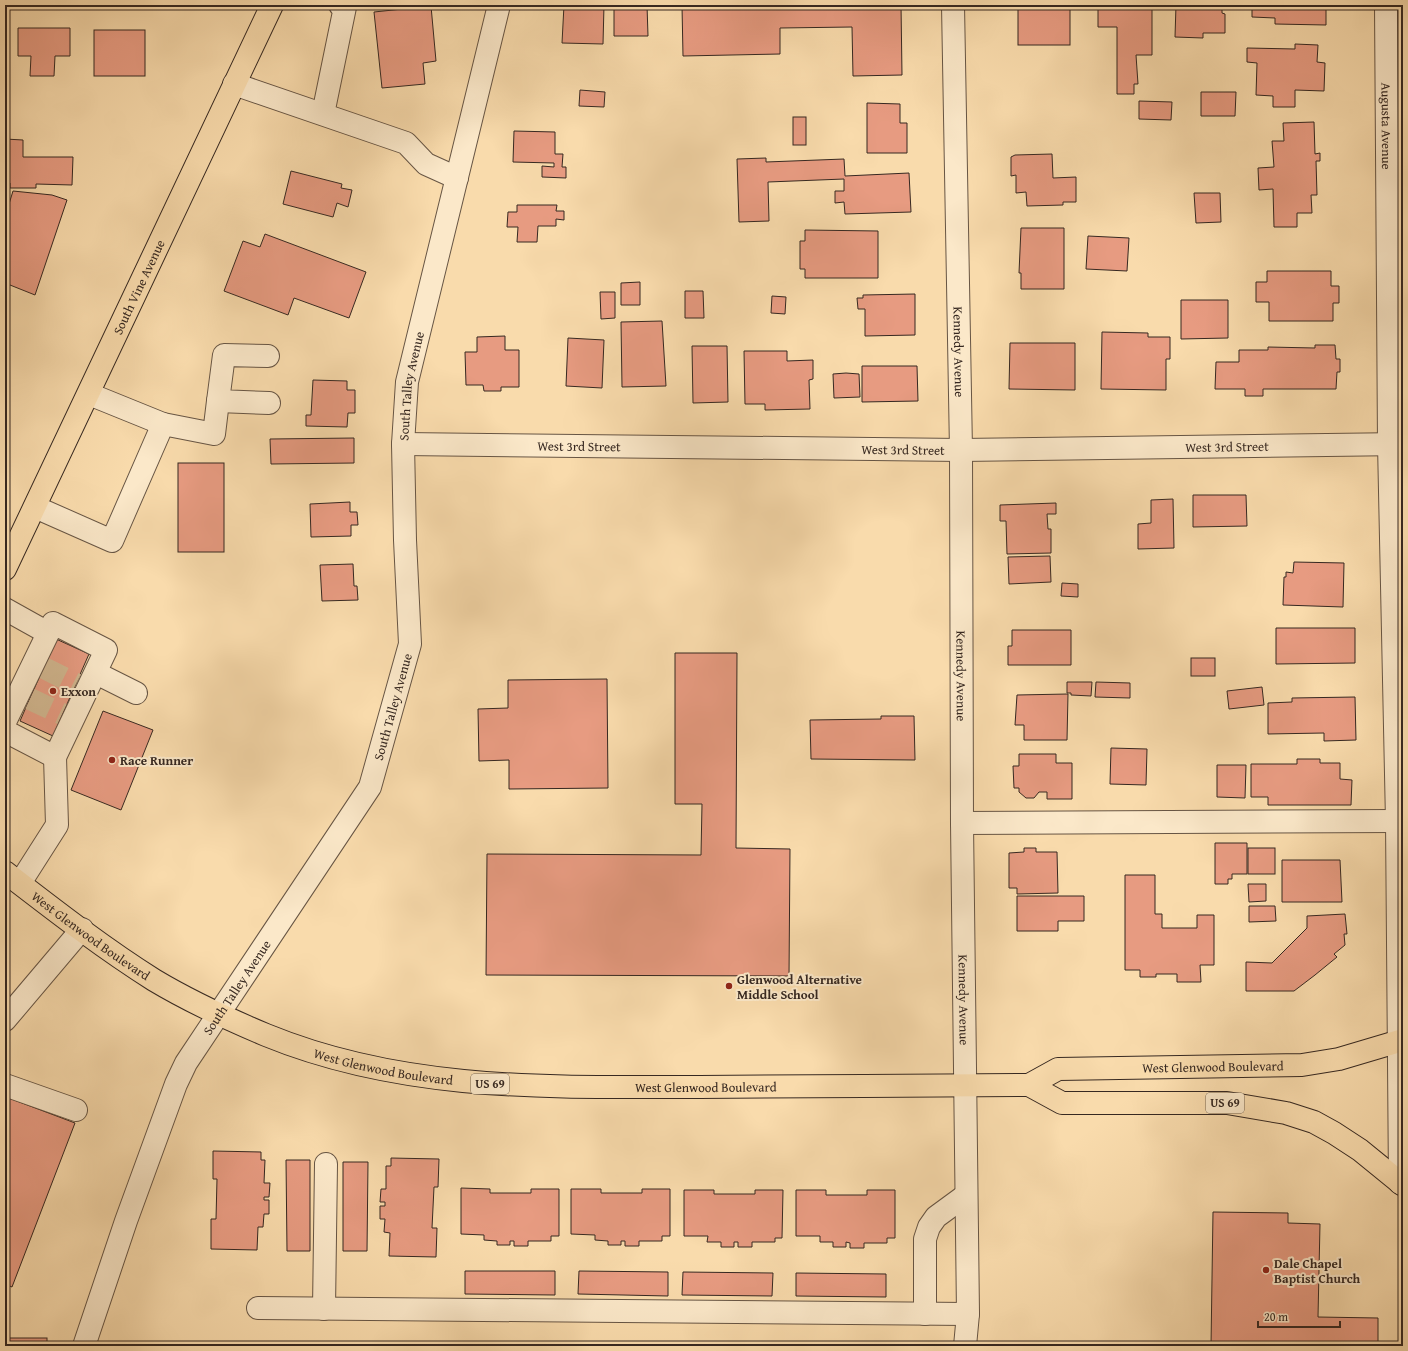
<svg xmlns="http://www.w3.org/2000/svg" width="1408" height="1351" font-family="'Gentium Book Plus',serif">
<style>
.building{fill:#e79b81;stroke:#362821}
.lines{fill:none;stroke-linecap:round;stroke-linejoin:round}
.minor-tunnel{stroke:#d2b790;stroke-width:22;stroke-dasharray:22 11;stroke-linecap:butt}
.minor-casing{stroke:#675544;stroke-width:24}
.major-casing{stroke:#362821;stroke-width:24}
.minor{stroke:#fbe8c9;stroke-width:22}
.major{stroke:#f9dbac;stroke-width:22}
.poi-dot{fill:#8f2418;stroke:#fbe8c9;stroke-width:1.5}
.labels{text-anchor:middle;stroke-width:4;stroke-linejoin:round;paint-order:stroke}
.shield{fill:#fbe8c9;stroke:#716253;stroke-width:1}
.shield-label{font-size:12px;font-weight:bold;fill:#362821}
.street-label{font-size:13px;fill:#362821;stroke:#fbe8c9}
.poi-label{font-size:13px;font-weight:bold;fill:#362821;stroke:#fbe8c9;text-anchor:start}
</style>
<rect width="100%" height="100%" fill="#f9dbac"/>
<filter id="stains"><feTurbulence type="fractalNoise" baseFrequency=".005" numOctaves="4"/><feColorMatrix values="0 0 0 0 .2 0 0 0 0 .09 0 0 0 0 .02 0 0 0 .5 -.17"/></filter>
<radialGradient id="worn" r=".72"><stop offset=".6" stop-color="#630" stop-opacity="0"/><stop offset="1" stop-color="#630" stop-opacity=".3"/></radialGradient>
<g class="building">
<polygon points="564,5 604,5 603,44 562,43"/>
<polygon points="614,5 647,5 648,36 614,36"/>
<polygon points="901,5 902,75 853,76 852,27 780,28 780,54 683,56 682,6"/>
<rect x="1018" y="5" width="52" height="40"/>
<polygon points="1118,5 1152,5 1152,55 1136,55 1138,84 1134,84 1134,94 1117,94 1117,27 1098,27 1098,8 1118,8"/>
<polygon points="1176,5 1222,5 1222,13 1225,14 1225,33 1203,33 1203,38 1175,37"/>
<polygon points="1252,5 1326,5 1326,25 1275,24 1275,18 1252,17"/>
<polygon points="431,6 436,61 423,63 425,84 382,88 374,12"/>
<polygon points="18,28 70,28 70,56 55,56 54,76 30,76 31,56 18,56"/>
<rect x="94" y="30" width="51" height="46"/>
<polygon points="1295,44 1318,45 1317,62 1325,63 1324,91 1295,90 1295,107 1273,107 1273,96 1256,95 1257,63 1247,62 1247,48 1295,49"/>
<polygon points="580,90 605,92 604,107 579,106"/>
<polygon points="1201,92 1236,92 1235,116 1201,116"/>
<polygon points="1139,101 1172,102 1171,120 1139,119"/>
<polygon points="867,103 900,104 900,123 907,123 907,153 867,153"/>
<rect x="793" y="117" width="13" height="28"/>
<polygon points="1314,122 1315,154 1320,153 1320,161 1316,161 1317,195 1311,195 1312,213 1297,213 1297,227 1274,227 1273,189 1259,190 1258,168 1274,167 1272,141 1284,141 1283,123"/>
<polygon points="514,131 555,132 555,154 563,154 562,167 566,167 566,178 542,177 542,166 554,167 554,163 513,162"/>
<polygon points="5,139 23,140 23,157 73,157 72,185 36,184 36,188 10,188 10,183 6,183"/>
<polygon points="1052,154 1053,178 1076,177 1076,202 1063,202 1063,205 1027,206 1026,192 1016,193 1016,175 1011,176 1011,157 1015,155"/>
<polygon points="766,158 766,162 844,159 845,176 909,173 911,212 845,214 844,202 835,203 835,191 844,191 844,179 768,182 769,221 739,222 737,159"/>
<polygon points="291,171 342,184 341,188 352,190 348,207 337,203 333,217 283,204"/>
<polygon points="13,191 52,195 67,200 35,295 5,283 5,217"/>
<polygon points="1194,193 1220,193 1221,222 1196,223"/>
<polygon points="517,205 557,205 556,211 564,211 564,220 556,219 556,226 538,226 537,242 517,242 518,227 507,227 508,212 517,212"/>
<polygon points="1021,228 1064,228 1064,289 1021,289 1021,273 1019,273"/>
<polygon points="805,230 878,231 878,278 805,278 805,269 800,269 800,241 805,241"/>
<polygon points="265,234 366,272 349,318 294,298 288,315 224,291 243,241 260,247"/>
<polygon points="1088,236 1129,238 1127,271 1086,269"/>
<polygon points="1267,271 1331,271 1331,286 1339,286 1339,303 1333,303 1333,321 1269,321 1269,302 1256,302 1256,282 1267,282"/>
<polygon points="640,282 640,305 621,305 621,283"/>
<polygon points="685,291 703,291 704,318 685,318"/>
<polygon points="600,292 615,292 615,318 601,319"/>
<polygon points="915,294 915,335 865,336 865,309 858,309 857,298 863,298 863,295"/>
<polygon points="772,296 786,297 785,314 771,313"/>
<polygon points="1181,300 1228,300 1228,338 1181,339"/>
<polygon points="662,321 666,386 622,387 621,322"/>
<polygon points="1102,332 1148,333 1148,337 1170,337 1170,359 1166,359 1166,390 1101,389"/>
<polygon points="505,336 505,350 519,350 519,387 501,387 501,391 484,391 483,385 466,385 465,352 477,352 477,337"/>
<polygon points="568,338 604,340 602,388 566,386"/>
<polygon points="1010,343 1075,343 1075,390 1009,389"/>
<polygon points="1315,345 1335,345 1336,359 1340,359 1340,372 1337,372 1336,389 1263,389 1263,396 1245,396 1245,389 1215,389 1216,362 1239,362 1239,350 1268,350 1268,347 1315,348"/>
<polygon points="692,346 727,346 728,402 693,403"/>
<polygon points="744,351 787,351 787,361 813,360 813,379 809,380 810,409 765,410 765,404 745,404"/>
<polygon points="862,366 917,366 918,401 862,402"/>
<polygon points="846,373 859,374 860,397 834,398 833,374"/>
<polygon points="313,380 347,381 347,390 355,390 355,413 348,413 347,427 306,426 306,415 311,415"/>
<polygon points="354,438 354,463 271,464 270,439"/>
<rect x="178" y="463" width="46" height="89"/>
<polygon points="1193,495 1246,495 1247,526 1193,527"/>
<polygon points="1173,499 1174,548 1138,549 1138,524 1151,523 1151,500"/>
<polygon points="350,502 350,512 357,512 358,525 351,525 351,536 311,537 310,504"/>
<polygon points="1056,503 1056,514 1047,514 1048,529 1051,529 1051,553 1007,554 1006,521 1000,521 1000,505"/>
<polygon points="1050,556 1051,582 1009,584 1008,557"/>
<polygon points="1294,562 1344,563 1343,607 1283,605 1284,577 1286,577 1286,572 1293,573"/>
<polygon points="353,564 354,586 357,586 358,600 322,601 320,565"/>
<polygon points="1062,583 1078,584 1078,597 1061,596"/>
<polygon points="1276,628 1355,628 1355,663 1276,664"/>
<polygon points="1012,630 1071,630 1071,665 1008,665 1008,646 1012,646"/>
<polygon points="56,639 89,654 53,736 20,721"/>
<polygon points="675,653 737,653 736,848 790,849 789,976 486,975 487,854 701,855 702,804 675,804"/>
<rect x="1191" y="658" width="24" height="18"/>
<polygon points="607,679 608,788 509,789 509,760 479,761 478,709 508,708 508,680"/>
<polygon points="1067,682 1092,682 1091,696 1071,695 1071,693 1067,693"/>
<polygon points="1096,682 1130,683 1130,698 1095,697"/>
<polygon points="1262,687 1264,705 1229,709 1227,691"/>
<polygon points="1068,694 1067,740 1024,740 1024,725 1015,725 1017,695"/>
<polygon points="1355,697 1356,740 1324,741 1324,733 1268,734 1268,703 1292,702 1292,698"/>
<polygon points="103,711 153,730 121,810 71,790"/>
<polygon points="881,716 914,716 915,760 811,759 810,720 881,719"/>
<polygon points="1111,748 1147,749 1146,785 1110,784"/>
<polygon points="1019,754 1056,754 1056,763 1072,763 1072,799 1047,799 1047,792 1039,792 1034,798 1026,798 1019,792 1019,788 1014,788 1013,766 1019,766"/>
<polygon points="1297,759 1320,759 1320,763 1340,763 1340,779 1352,780 1351,805 1268,805 1268,797 1251,797 1251,764 1297,764"/>
<polygon points="1217,765 1246,765 1245,798 1217,797"/>
<polygon points="1215,843 1247,843 1247,874 1232,874 1232,879 1228,879 1228,884 1215,884"/>
<polygon points="1024,848 1036,848 1036,852 1057,852 1058,893 1017,894 1017,888 1009,888 1009,853 1024,852"/>
<rect x="1248" y="848" width="27" height="26"/>
<polygon points="1282,860 1340,860 1342,902 1282,902"/>
<polygon points="1125,875 1155,875 1155,914 1162,914 1162,928 1197,928 1197,915 1214,915 1214,965 1200,965 1201,982 1177,982 1177,974 1156,974 1156,977 1140,977 1140,970 1125,970"/>
<polygon points="1248,884 1266,884 1266,901 1249,902"/>
<polygon points="1017,896 1084,896 1084,921 1058,921 1058,931 1017,931"/>
<polygon points="1249,906 1275,906 1276,921 1249,922"/>
<polygon points="1345,914 1347,934 1344,934 1345,945 1334,954 1337,957 1315,975 1294,991 1246,991 1246,962 1272,963 1307,928 1307,916"/>
<polygon points="9,1098 75,1123 12,1287 5,1284 5,1108"/>
<polygon points="213,1151 261,1152 261,1160 265,1160 264,1183 270,1183 269,1197 264,1197 264,1200 269,1200 269,1214 264,1214 263,1227 258,1227 257,1250 211,1249 211,1219 216,1219 217,1179 213,1179"/>
<polygon points="391,1158 439,1159 438,1187 434,1187 432,1228 437,1228 436,1257 389,1256 390,1233 384,1232 385,1219 380,1219 380,1206 385,1206 385,1202 380,1202 381,1189 386,1189 386,1166 391,1166"/>
<polygon points="286,1160 310,1160 310,1251 287,1251"/>
<polygon points="343,1162 368,1162 367,1251 343,1251"/>
<polygon points="461,1188 490,1189 490,1193 531,1193 531,1189 559,1189 559,1236 551,1236 551,1241 528,1241 528,1246 514,1246 514,1241 510,1241 510,1245 497,1245 497,1241 484,1240 484,1235 461,1234"/>
<polygon points="571,1189 601,1189 601,1193 642,1193 642,1189 670,1189 670,1236 662,1236 662,1241 639,1241 639,1246 625,1246 625,1241 621,1241 621,1245 608,1245 608,1241 595,1240 595,1235 571,1234"/>
<polygon points="684,1190 714,1190 714,1194 755,1194 755,1190 783,1190 782,1238 775,1238 775,1242 752,1242 752,1247 738,1247 738,1242 734,1242 734,1247 721,1247 721,1242 707,1242 708,1236 684,1236"/>
<polygon points="796,1190 826,1190 826,1195 867,1195 867,1190 895,1190 895,1238 887,1238 887,1243 864,1243 864,1248 850,1248 850,1243 846,1242 846,1247 833,1247 833,1242 820,1242 820,1236 796,1236"/>
<polygon points="1213,1212 1288,1213 1288,1223 1320,1224 1318,1317 1378,1318 1378,1346 1211,1346"/>
<polygon points="465,1271 555,1271 555,1295 465,1294"/>
<polygon points="579,1271 668,1272 668,1296 578,1294"/>
<polygon points="683,1272 773,1273 772,1296 682,1295"/>
<polygon points="796,1273 886,1274 886,1297 796,1296"/>
<rect x="5" y="1338" width="42" height="8"/>
<polygon points="515,1342 515,1346 493,1346 493,1343"/>
<polygon points="542,1342 573,1343 573,1346 542,1346"/>
<polygon points="761,1344 808,1345 830,1345 761,1346"/>
</g>
<g class="lines">
<g class="minor-tunnel">
<polyline points="44,668 76,684"/>
<polyline points="30,699 62,714"/>
</g>
<g class="minor-casing">
<g id="minor">
<path id="s1" d="M953,5L961,450L962,823L968,1314L965,1346"/>
<path id="s2" d="M1386,5L1389,444L1397,821L1400,1183"/>
<polyline points="234,84 406,143 426,164 457,178"/>
<polyline points="323,114 345,7 340,5"/>
<polyline points="268,356 224,355 218,401 269,403"/>
<polyline points="163,424 214,434 218,401"/>
<path id="s3" d="M403,444L961,450L1403,444"/>
<polyline points="35,507 112,541 163,424 89,394"/>
<polyline points="5,609 48,633"/>
<polyline points="96,673 136,693"/>
<polyline points="5,722 53,623 106,650 55,757 5,731"/>
<polyline points="962,823 1397,821"/>
<polyline points="20,883 57,825 55,757"/>
<polyline points="5,1020 82,929"/>
<polyline points="5,1085 76,1110"/>
<polyline points="258,1308 968,1314"/>
<polyline points="324,1309 326,1164"/>
<polyline points="925,1314 925,1239 929,1227 936,1217 966,1195"/>
<path id="s4" d="M84,1346L126,1221L176,1084L186,1063L370,787L410,644L405,540L403,444L407,382L499,5"/>
</g>
</g>
<g class="major-casing">
<g id="major">
<path id="s5" d="M5,569L272,5"/>
<path id="s6" d="M5,872C53,909 103,948 154,980C189,1001 228,1019 266,1035C405,1092 552,1087 699,1087C809,1086 919,1086 1029,1085L1062,1103H1227L1286,1113L1314,1122L1334,1133L1360,1150L1403,1185"/>
<path id="s7" d="M1029,1085L1058,1069L1302,1065L1339,1059L1403,1040"/>
</g>
</g>
<use href="#minor" class="minor"/>
<use href="#major" class="major"/>
</g>
<g class="poi-dot">
<circle cx="53" cy="691" r="4"/>
<circle cx="112" cy="760" r="4"/>
<circle cx="729" cy="986" r="4"/>
<circle cx="1266" cy="1270" r="4"/>
</g>
<g class="labels">
<g class="shield">
<rect x="471" y="1074" width="38" height="20" rx="3"/>
<rect x="1206" y="1093" width="38" height="20" rx="3"/>
</g>
<g class="shield-label">
<text x="490" y="1088">US 69</text>
<text x="1225" y="1107">US 69</text>
</g>
<g class="street-label">
<text dy="5" stroke="none"><textPath href="#s2" startOffset="121">Augusta Avenue</textPath></text>
<text dy="5" stroke="none"><textPath href="#s5" startOffset="312">South Vine Avenue</textPath></text>
<text dy="5" stroke="none"><textPath href="#s1" startOffset="347">Kennedy Avenue</textPath></text>
<text dy="5" stroke="none"><textPath href="#s4" startOffset="1040">South Talley Avenue</textPath></text>
<text dy="5" stroke="none"><textPath href="#s3" startOffset="176">West 3rd Street</textPath></text>
<text dy="5" stroke="none"><textPath href="#s3" startOffset="824">West 3rd Street</textPath></text>
<text dy="5" stroke="none"><textPath href="#s3" startOffset="500">West 3rd Street</textPath></text>
<text dy="5" stroke="none"><textPath href="#s1" startOffset="671">Kennedy Avenue</textPath></text>
<text dy="5" stroke="none"><textPath href="#s4" startOffset="716">South Talley Avenue</textPath></text>
<text dy="5" stroke="none"><textPath href="#s6" startOffset="107">West Glenwood Boulevard</textPath></text>
<text dy="5" stroke="none"><textPath href="#s4" startOffset="392">South Talley Avenue</textPath></text>
<text dy="5" stroke="none"><textPath href="#s1" startOffset="995">Kennedy Avenue</textPath></text>
<text dy="5" stroke="none"><textPath href="#s6" startOffset="431">West Glenwood Boulevard</textPath></text>
<text dy="5" stroke="none"><textPath href="#s7" startOffset="188">West Glenwood Boulevard</textPath></text>
<text dy="5" stroke="none"><textPath href="#s6" startOffset="755">West Glenwood Boulevard</textPath></text>
</g>
<g class="poi-label">
<text x="61" y="696">Exxon</text>
<text x="120" y="765">Race Runner</text>
<text x="737" y="984">Glenwood Alternative<tspan x="737" dy="15">Middle School</tspan></text>
<text x="1274" y="1268">Dale Chapel<tspan x="1274" dy="15">Baptist Church</tspan></text>
</g>
</g>
<rect width="1408" height="1351" fill="none" stroke="#f9dbac" stroke-width="20"/>
<rect x="6" y="6" width="1396" height="1339" fill="none" stroke="#362821" stroke-width="2"/>
<rect x="10" y="10" width="1388" height="1331" fill="none" stroke="#362821"/>
<path d="M1258 1321v6h82v-6" fill="none" stroke="#362821" stroke-width="2"/>
<text x="1264" y="1321" font-size="12" fill="#362821" stroke="#fbe8c9" stroke-width="3" paint-order="stroke">20 m</text>
<rect width="100%" height="100%" filter="url(#stains)"/>
<rect width="100%" height="100%" fill="url(#worn)"/>
</svg>
